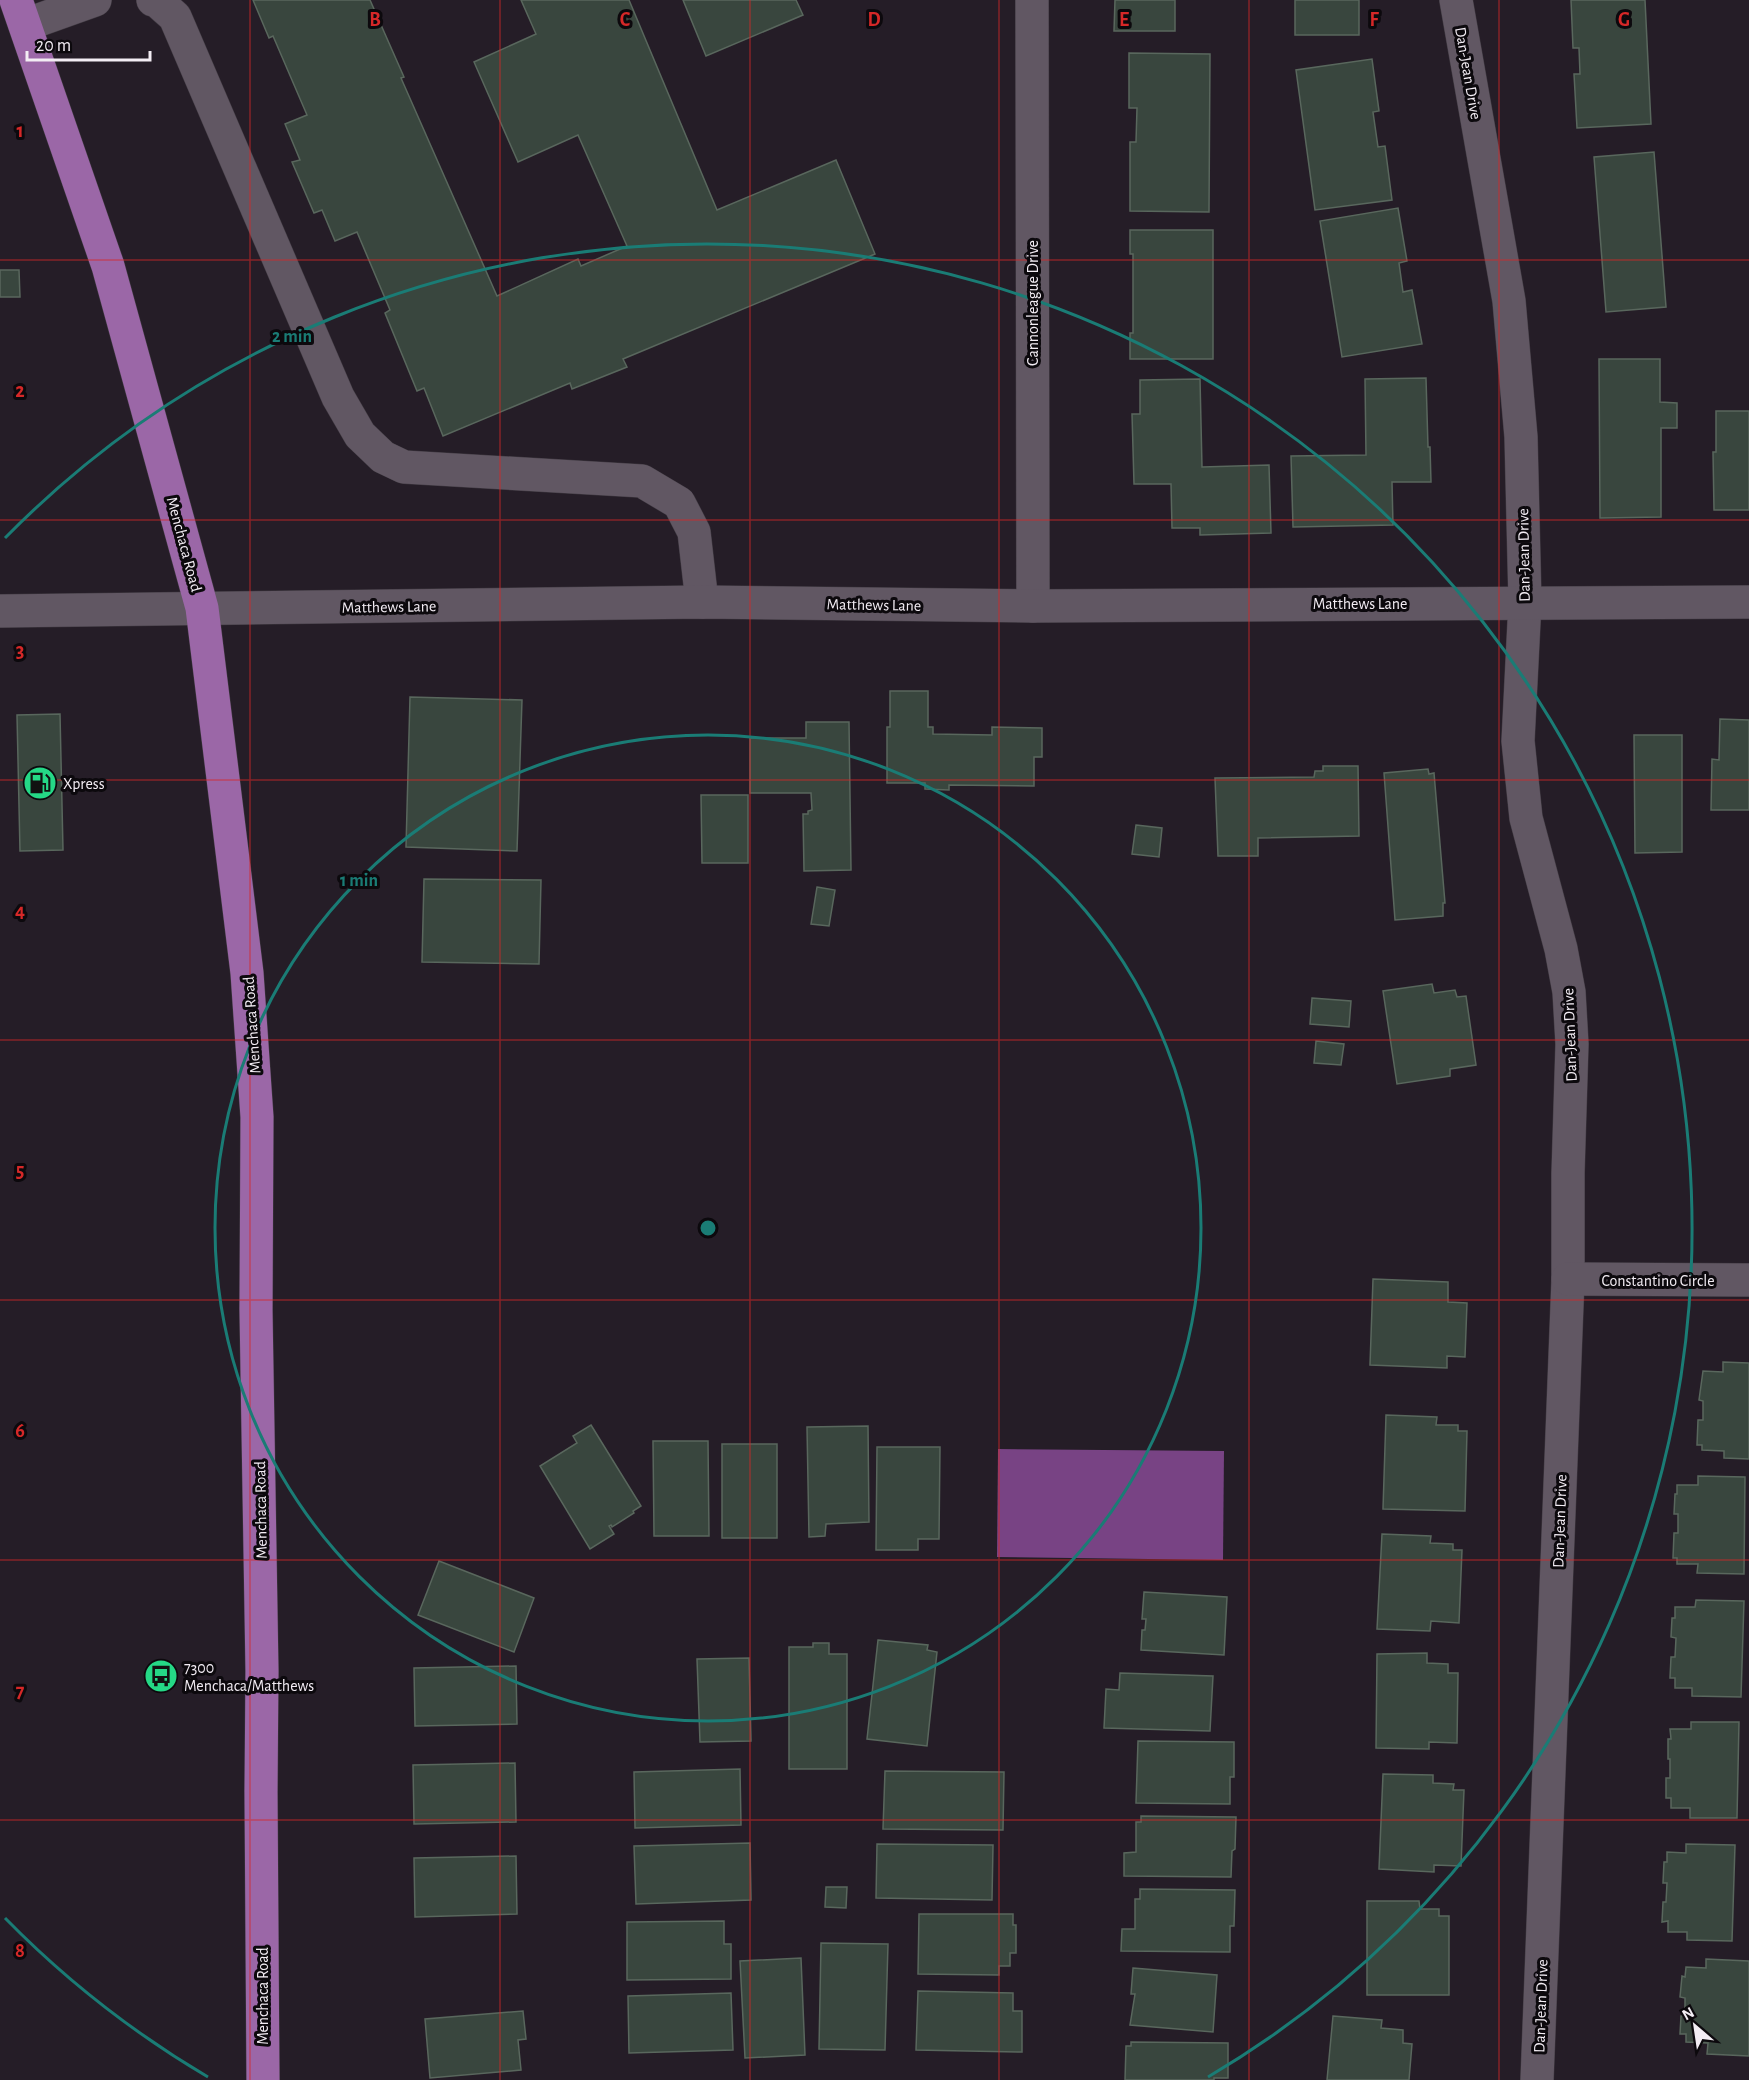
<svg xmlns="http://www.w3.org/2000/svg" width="1749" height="2080" font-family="'Alegreya Sans',sans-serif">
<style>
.water{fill:#784384}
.building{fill:#39463e;stroke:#59675d;stroke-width:1.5}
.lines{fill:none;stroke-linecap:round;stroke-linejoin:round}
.minor-casing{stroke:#403a42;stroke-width:34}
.major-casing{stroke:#403a42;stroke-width:34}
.minor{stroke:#615763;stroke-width:33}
.major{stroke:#9b67a7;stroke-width:33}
.grid{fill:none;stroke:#d62828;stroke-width:1.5;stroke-opacity:0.55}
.ring{fill:none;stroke:#1a7c75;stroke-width:3}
.labels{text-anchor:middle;stroke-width:6;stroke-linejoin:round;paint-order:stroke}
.street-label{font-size:16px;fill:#f3edf4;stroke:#0c090d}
.poi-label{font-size:16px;fill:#f3edf4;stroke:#0c090d;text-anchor:start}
.grid-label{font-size:20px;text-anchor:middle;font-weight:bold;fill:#d62828;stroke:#0c090d;stroke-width:6;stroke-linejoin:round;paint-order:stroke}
.centre{fill:#1a7c75;stroke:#0c090d;stroke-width:3}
.ring-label{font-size:18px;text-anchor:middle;font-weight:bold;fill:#1a7c75;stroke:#0c090d;stroke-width:6;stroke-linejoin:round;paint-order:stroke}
</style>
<rect width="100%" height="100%" fill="#251d27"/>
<polygon class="water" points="998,1449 1224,1451 1223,1560 997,1557"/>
<g class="building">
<polygon points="253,0 370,0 404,77 401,78 497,296 578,259 581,266 627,246 578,135 518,162 474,62 536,34 521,0 629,0 717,210 836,160 875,254 623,359 627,367 572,389 570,383 443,436 424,388 417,391 385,313 390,310 357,232 335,241 322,210 314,213 292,162 300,160 285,124 307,115 273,36 269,38"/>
<polygon points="683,0 796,0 803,15 706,56"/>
<polygon points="1115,0 1175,0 1175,31 1114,31"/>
<rect x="1295" y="0" width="64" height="35"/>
<polygon points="1571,0 1645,0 1651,124 1577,128 1574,74 1580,74 1579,48 1573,48"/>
<polygon points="1129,53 1210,54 1209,212 1130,211 1130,142 1136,142 1137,108 1129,108"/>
<polygon points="1372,59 1379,111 1373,112 1378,147 1385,146 1392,200 1315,210 1296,70"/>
<polygon points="1654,152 1666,307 1606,312 1594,157"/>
<polygon points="1398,208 1407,261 1399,263 1403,292 1412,290 1422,344 1342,357 1320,221"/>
<polygon points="1130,230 1213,230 1213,359 1130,359 1130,333 1133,333 1133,254 1130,254"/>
<polygon points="0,270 19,270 20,297 0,297"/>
<polygon points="1599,359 1660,359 1660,402 1677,403 1677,428 1661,428 1661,517 1600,518"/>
<polygon points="1426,378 1428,447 1430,447 1431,482 1392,482 1393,525 1293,527 1291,456 1366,455 1365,379"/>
<polygon points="1200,379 1202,467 1269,465 1271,533 1200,535 1200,528 1172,528 1171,484 1134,484 1132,414 1140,414 1140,380"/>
<polygon points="1716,411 1749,411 1749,510 1714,510 1713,452 1716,452"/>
<polygon points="890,691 928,691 928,727 933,727 933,734 992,735 992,727 1042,728 1042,757 1034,757 1034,786 949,785 949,790 925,789 925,783 887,783 887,727 890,727"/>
<polygon points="410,697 522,700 517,851 406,847"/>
<polygon points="60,714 63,850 20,851 17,715"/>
<polygon points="1720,719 1749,720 1749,810 1711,810 1712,759 1719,760"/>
<polygon points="806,722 849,722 851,870 804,871 803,814 808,814 808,811 812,810 811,793 750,793 750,738 806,738"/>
<polygon points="1634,735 1682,735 1682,852 1635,853"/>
<polygon points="1323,766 1358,766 1359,836 1258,838 1258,856 1218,856 1215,778 1314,777 1315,771 1323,771"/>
<polygon points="1428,769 1429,774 1434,773 1445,903 1443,903 1443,916 1395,920 1384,773"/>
<polygon points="701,795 748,795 748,863 702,863"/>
<polygon points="1136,825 1162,828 1159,857 1132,854"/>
<polygon points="424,879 541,880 539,964 422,962"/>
<polygon points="817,887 835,890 829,926 811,924"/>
<polygon points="1432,984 1434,993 1455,990 1457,997 1466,996 1476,1065 1450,1069 1450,1076 1397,1084 1383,991"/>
<polygon points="1312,998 1351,1001 1349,1027 1310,1024"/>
<polygon points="1316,1041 1344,1044 1341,1065 1314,1063"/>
<polygon points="1373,1279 1448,1282 1448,1302 1467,1303 1465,1357 1447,1356 1447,1368 1370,1365"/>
<polygon points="1723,1362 1749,1363 1749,1459 1724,1458 1724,1451 1702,1450 1702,1445 1697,1445 1698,1420 1703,1420 1703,1401 1699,1400 1703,1371 1723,1372"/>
<polygon points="1386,1415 1437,1417 1436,1425 1458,1425 1458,1431 1467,1431 1465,1511 1383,1509"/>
<polygon points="591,1425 641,1506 633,1511 634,1513 612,1527 611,1525 609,1526 614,1534 590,1549 540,1466 577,1443 573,1436"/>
<polygon points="868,1426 869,1522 826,1524 825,1536 809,1537 807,1427"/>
<polygon points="653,1441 708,1441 709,1536 654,1536"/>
<rect x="722" y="1444" width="55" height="94"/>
<polygon points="877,1447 940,1447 939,1539 918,1539 918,1550 876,1550"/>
<polygon points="1698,1476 1745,1477 1744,1574 1697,1573 1698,1564 1677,1564 1677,1558 1673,1558 1674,1533 1678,1533 1678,1514 1674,1514 1675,1494 1677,1494 1677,1485 1698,1485"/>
<polygon points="1382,1534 1431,1536 1430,1543 1453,1544 1453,1550 1462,1550 1459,1623 1431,1621 1430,1631 1377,1629"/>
<polygon points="439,1561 534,1598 514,1652 418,1615"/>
<polygon points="1144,1592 1227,1597 1224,1655 1141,1650 1142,1630 1145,1630 1146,1619 1142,1619"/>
<polygon points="1696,1600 1744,1601 1741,1697 1692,1696 1692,1688 1675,1688 1675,1678 1670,1678 1671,1657 1675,1657 1676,1638 1671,1637 1672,1618 1675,1618 1675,1607 1695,1607"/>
<polygon points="878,1640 928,1645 927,1650 937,1652 927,1746 867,1739"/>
<polygon points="813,1643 829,1643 829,1654 847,1654 847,1769 789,1769 789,1647 813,1647"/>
<polygon points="1427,1653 1427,1663 1448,1664 1448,1673 1458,1673 1457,1743 1429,1742 1429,1749 1376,1748 1377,1654"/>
<polygon points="749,1658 751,1741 700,1742 697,1659"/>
<polygon points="516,1666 517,1724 415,1726 414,1668"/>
<polygon points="1120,1673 1213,1676 1210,1731 1104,1728 1106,1689 1119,1690"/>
<polygon points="1691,1722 1739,1722 1737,1818 1690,1818 1690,1808 1671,1808 1671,1798 1666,1798 1666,1778 1670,1778 1670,1759 1668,1759 1668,1739 1671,1739 1670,1729 1691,1729"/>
<polygon points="1138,1741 1234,1742 1234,1777 1230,1777 1230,1804 1136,1803"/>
<polygon points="515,1763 516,1822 414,1824 413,1765"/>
<polygon points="740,1769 741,1825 635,1828 634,1772"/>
<polygon points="885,1771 1004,1772 1003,1830 883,1829"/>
<polygon points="1383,1774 1433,1775 1433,1783 1454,1784 1453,1790 1464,1790 1461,1866 1434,1865 1434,1872 1379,1869"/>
<polygon points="1141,1816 1236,1817 1235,1849 1232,1851 1231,1877 1124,1876 1124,1853 1136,1852 1136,1822 1141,1822"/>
<polygon points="750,1843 751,1900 636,1904 634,1846"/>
<polygon points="877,1844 993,1845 992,1900 876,1898"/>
<polygon points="1686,1844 1735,1845 1732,1941 1687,1940 1687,1932 1668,1932 1668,1921 1662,1922 1663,1902 1666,1902 1667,1883 1663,1883 1664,1862 1667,1862 1667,1852 1686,1853"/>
<polygon points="516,1856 517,1914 415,1917 414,1858"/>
<polygon points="826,1887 847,1887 846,1908 825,1907"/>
<polygon points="1140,1889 1235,1890 1234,1926 1230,1926 1230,1952 1121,1951 1122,1929 1135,1929 1135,1899 1140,1899"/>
<polygon points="1367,1901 1419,1901 1420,1909 1439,1909 1439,1916 1449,1916 1449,1995 1367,1995"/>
<polygon points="919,1914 1013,1914 1013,1925 1016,1925 1016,1953 1010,1953 1010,1966 999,1966 999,1975 918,1974"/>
<polygon points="724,1921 724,1944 731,1944 731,1979 627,1980 627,1922"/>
<polygon points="821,1943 888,1944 885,2050 819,2049"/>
<polygon points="801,1958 805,2055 745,2058 740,1961"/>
<polygon points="1706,1959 1749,1961 1749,2056 1707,2054 1708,2043 1686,2042 1686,2034 1680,2034 1681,2016 1685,2016 1685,1998 1680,1997 1682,1976 1685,1977 1686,1967 1706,1968"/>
<polygon points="1133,1968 1217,1975 1213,2032 1130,2025 1135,1994 1131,1994"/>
<polygon points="918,1991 1013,1993 1013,2011 1022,2011 1022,2052 916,2050"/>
<polygon points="731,1993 733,2050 629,2053 628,1996"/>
<polygon points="523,2011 526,2039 518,2040 521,2070 430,2078 425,2019"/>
<polygon points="1333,2016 1382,2020 1381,2028 1403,2030 1403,2043 1412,2044 1409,2080 1327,2080"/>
<polygon points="1131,2042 1228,2043 1228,2078 1214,2078 1214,2080 1125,2080 1126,2046 1131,2046"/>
</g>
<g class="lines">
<g class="minor-casing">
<g id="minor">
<polyline points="153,0 157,1 175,17 338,397 360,435 383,457 404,467 642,481 679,503 694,532 702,602"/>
<polyline points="1032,0 1033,606"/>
<polyline points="1456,0 1509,301 1521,437 1525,602 1518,741 1526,818 1561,949 1569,992 1572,1044 1568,1173 1568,1279 1537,2080"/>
<polyline points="25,25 95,0"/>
<polyline points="0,611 702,602 1033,606 1749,602"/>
<polyline points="1568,1279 1749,1280"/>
</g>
</g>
<g class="major-casing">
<polyline id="major" points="16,0 108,266 202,608 247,973 257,1117 256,1310 262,1671 261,1792 263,2080"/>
</g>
<use href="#minor" class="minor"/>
<use href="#major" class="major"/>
</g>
<path class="grid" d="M250,0V2080M500,0V2080M750,0V2080M999,0V2080M1249,0V2080M1499,0V2080M0,260H1749M0,520H1749M0,780H1749M0,1040H1749M0,1300H1749M0,1560H1749M0,1820H1749"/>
<g class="ring">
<circle cx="708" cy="1228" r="493"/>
<path d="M208 2077A985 985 0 0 1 5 1918M5 538A985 985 0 1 1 1208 2077"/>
</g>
<defs>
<g id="fuel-disc" transform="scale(1.725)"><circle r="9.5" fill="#25d886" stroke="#0c090d"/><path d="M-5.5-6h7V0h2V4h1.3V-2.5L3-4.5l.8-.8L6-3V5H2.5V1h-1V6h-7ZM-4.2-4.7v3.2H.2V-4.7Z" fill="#111"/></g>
<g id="bus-disc" transform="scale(1.725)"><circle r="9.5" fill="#25d886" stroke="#0c090d"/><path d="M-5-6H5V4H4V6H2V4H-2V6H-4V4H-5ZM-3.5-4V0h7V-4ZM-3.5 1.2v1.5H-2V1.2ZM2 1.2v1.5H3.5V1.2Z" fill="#111"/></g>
</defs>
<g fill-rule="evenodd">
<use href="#fuel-disc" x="40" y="783"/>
<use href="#bus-disc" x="161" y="1676"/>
</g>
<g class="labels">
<g class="street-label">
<text transform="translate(1469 73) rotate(80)" y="6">Dan-Jean Drive</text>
<text transform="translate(1032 303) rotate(-90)" y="6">Cannonleague Drive</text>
<text transform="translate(185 544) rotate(75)" y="6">Menchaca Road</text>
<text transform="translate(1523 555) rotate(-91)" y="6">Dan-Jean Drive</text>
<text x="1360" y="609">Matthews Lane</text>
<text transform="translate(874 604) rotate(1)" y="6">Matthews Lane</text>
<text transform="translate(389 606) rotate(-1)" y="6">Matthews Lane</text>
<text transform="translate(251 1025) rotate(-94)" y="6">Menchaca Road</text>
<text transform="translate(1569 1035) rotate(-92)" y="6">Dan-Jean Drive</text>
<text x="1658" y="1286">Constantino Circle</text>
<text transform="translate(260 1510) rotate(-91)" y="6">Menchaca Road</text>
<text transform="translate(1559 1521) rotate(-88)" y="6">Dan-Jean Drive</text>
<text transform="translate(262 1996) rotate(-90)" y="6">Menchaca Road</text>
<text transform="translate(1540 2006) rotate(-88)" y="6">Dan-Jean Drive</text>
</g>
<g class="poi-label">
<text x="63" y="789">Xpress</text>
<text x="184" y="1673">7300<tspan x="184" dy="18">Menchaca/Matthews</tspan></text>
</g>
</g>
<g class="grid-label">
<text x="375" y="26">B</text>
<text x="625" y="26">C</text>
<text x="874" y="26">D</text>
<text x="1124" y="26">E</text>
<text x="1374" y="26">F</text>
<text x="1624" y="26">G</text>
<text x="20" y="137">1</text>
<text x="20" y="397">2</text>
<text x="20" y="657">3</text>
<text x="20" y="917">4</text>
<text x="20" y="1177">5</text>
<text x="20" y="1437">6</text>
<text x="20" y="1697">7</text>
<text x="20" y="1957">8</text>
</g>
<circle cx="708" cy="1228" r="9" class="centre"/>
<g class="ring-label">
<text x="292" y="342">2 min</text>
<text x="359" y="886">1 min</text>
</g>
<g transform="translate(1695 2026) rotate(331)" stroke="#0c090d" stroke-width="4.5" paint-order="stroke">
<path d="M0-4.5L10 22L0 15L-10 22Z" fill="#f3edf4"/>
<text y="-9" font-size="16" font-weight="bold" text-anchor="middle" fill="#f3edf4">N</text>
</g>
<path d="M27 51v9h123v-9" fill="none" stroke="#f3edf4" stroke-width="3"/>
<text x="36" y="51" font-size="18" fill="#f3edf4" stroke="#0c090d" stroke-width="4.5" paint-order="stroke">20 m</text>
</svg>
